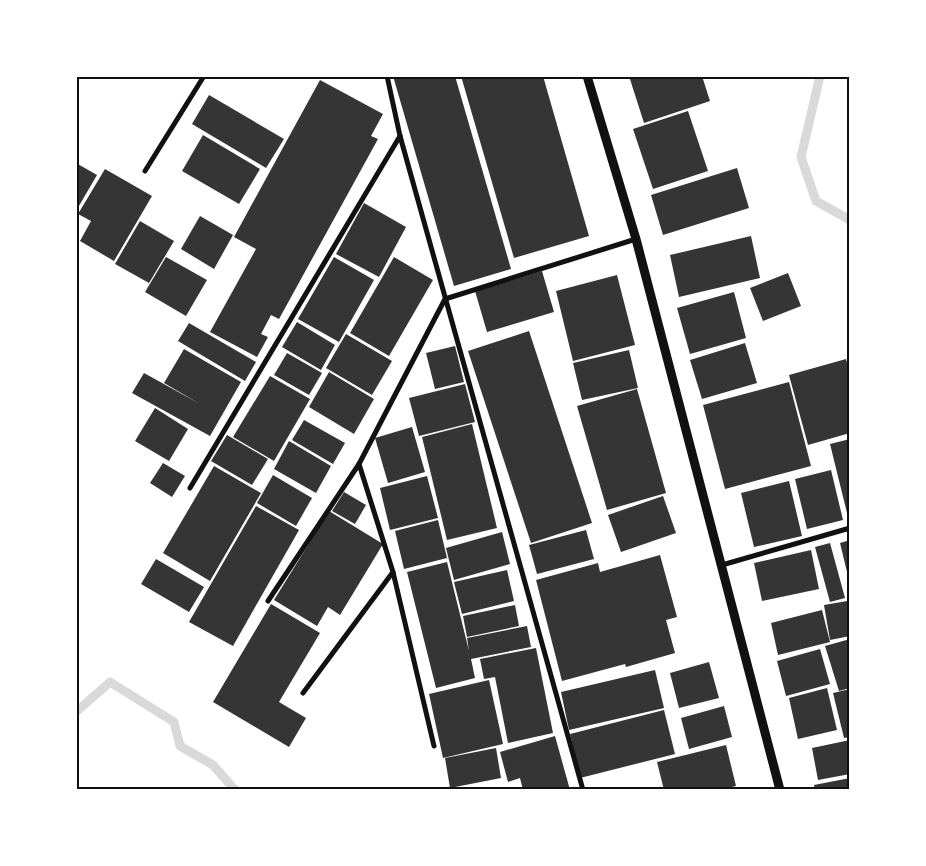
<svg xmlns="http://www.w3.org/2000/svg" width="926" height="866" font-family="'Noto Serif',serif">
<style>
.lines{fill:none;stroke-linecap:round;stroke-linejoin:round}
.stream{stroke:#d9d9d9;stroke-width:9}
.building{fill:#353535}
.minor{stroke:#111;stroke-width:5}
.tertiary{stroke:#111;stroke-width:9}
.neatline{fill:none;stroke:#111;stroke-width:2}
</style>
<rect width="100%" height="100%" fill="#fff"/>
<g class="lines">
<g class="stream">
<polyline points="820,76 801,157 816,201 850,220"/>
<polyline points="76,712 110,682 174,722 180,746 213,765 235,790"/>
</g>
</g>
<g class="building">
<polygon points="393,76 455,76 511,269 454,286"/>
<polygon points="461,76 543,76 589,236 514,258"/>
<polygon points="629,76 702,76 710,101 644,123"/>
<polygon points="320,80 383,114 371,136 378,139 279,319 271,315 261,334 268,337 257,357 210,332 256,249 234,237"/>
<polygon points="209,95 284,139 266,168 192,124"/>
<polygon points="688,111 708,171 653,189 633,129"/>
<polygon points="203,135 260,169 239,204 182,171"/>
<polygon points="76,163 97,175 76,211"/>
<polygon points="737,168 749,208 663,235 651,195"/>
<polygon points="105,169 152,196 114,261 80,241 91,221 78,214"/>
<polygon points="364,203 406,227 379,277 336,254"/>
<polygon points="200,216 233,235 214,269 181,249"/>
<polygon points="140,221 174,241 149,283 115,264"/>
<polygon points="751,236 760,278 679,297 670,255"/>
<polygon points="166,257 207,280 186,316 145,292"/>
<polygon points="334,257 374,280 339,342 298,319"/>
<polygon points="394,257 433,280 389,356 350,333"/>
<polygon points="542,271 554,312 487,332 475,291"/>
<polygon points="788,273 801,306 763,321 750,288"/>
<polygon points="617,275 635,345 573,361 556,291"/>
<polygon points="734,292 746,338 690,354 677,308"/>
<polygon points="297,322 335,345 321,370 282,347"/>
<polygon points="189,323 256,362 245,381 178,341"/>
<polygon points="529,331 592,523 531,543 468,351"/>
<polygon points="346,334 392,361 372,395 326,368"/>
<polygon points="745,343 757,383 702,399 690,360"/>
<polygon points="455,346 464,382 435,389 426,353"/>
<polygon points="184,349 241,382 210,436 132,393 144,373 200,404 164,383"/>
<polygon points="629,350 638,388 582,400 573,363"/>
<polygon points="287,353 322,373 309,395 274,375"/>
<polygon points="846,359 850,374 850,433 808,445 789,375"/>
<polygon points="329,372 374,399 354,434 309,407"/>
<polygon points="270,376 310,399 274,461 233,437"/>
<polygon points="789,382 811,466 725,489 703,405"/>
<polygon points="465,384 475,422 419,436 409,398"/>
<polygon points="637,389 666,493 607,510 577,406"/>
<polygon points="155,408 188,429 169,461 135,441"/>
<polygon points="304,420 345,443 333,464 292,440"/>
<polygon points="472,424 497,528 447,540 422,437"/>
<polygon points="412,427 425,472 388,483 375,438"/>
<polygon points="227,435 268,459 252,485 211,461"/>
<polygon points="850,439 850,521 849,521 830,444"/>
<polygon points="289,441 331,466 316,493 274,469"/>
<polygon points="163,463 185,476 172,497 150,483"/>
<polygon points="214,466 261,493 210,581 163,553"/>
<polygon points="831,470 843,520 807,529 795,479"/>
<polygon points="273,475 312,498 296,526 257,503"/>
<polygon points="427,476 438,518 390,530 380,488"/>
<polygon points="789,481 802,536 754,547 741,493"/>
<polygon points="344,492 366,505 355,524 332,511"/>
<polygon points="663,496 676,533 621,552 608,515"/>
<polygon points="256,506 299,530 233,646 189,622"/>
<polygon points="329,511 383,544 340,615 328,607 317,626 274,600"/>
<polygon points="438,520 447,558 404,569 395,531"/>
<polygon points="586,530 594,559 537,574 529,545"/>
<polygon points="502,532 510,564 454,580 446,548"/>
<polygon points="850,540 850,576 848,576 840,543"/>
<polygon points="830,543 845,598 830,602 815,547"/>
<polygon points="811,550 819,589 762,601 754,563"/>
<polygon points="660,555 677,617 666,620 675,653 626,667 625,664 562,681 536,580 598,563 600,572"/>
<polygon points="156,559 204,587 189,612 141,584"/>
<polygon points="447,562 469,651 467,638 527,626 531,647 471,659 475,678 436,688 407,572"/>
<polygon points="507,570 514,601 462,614 454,582"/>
<polygon points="847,601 850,616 850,636 830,640 824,605"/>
<polygon points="271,604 320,633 279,702 306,718 289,747 213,702"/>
<polygon points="515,605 519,626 467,637 463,616"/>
<polygon points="822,610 830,642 778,655 771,623"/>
<polygon points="850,639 850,688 839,691 825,646"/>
<polygon points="536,648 553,733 508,743 495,677 484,679 480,659"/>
<polygon points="820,649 830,684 786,696 777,661"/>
<polygon points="709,662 719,698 679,708 670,673"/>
<polygon points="655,670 664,708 569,730 561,692"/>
<polygon points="489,680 503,744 443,758 429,694"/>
<polygon points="827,688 837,730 798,739 789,698"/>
<polygon points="850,689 850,737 844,738 833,693"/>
<polygon points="724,706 732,737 689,749 681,718"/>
<polygon points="664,710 675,754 580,778 570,734"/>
<polygon points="555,736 570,790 523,790 520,778 508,782 500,752"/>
<polygon points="850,740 850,774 818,780 812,748"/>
<polygon points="726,745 736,786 719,790 664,790 657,762"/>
<polygon points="496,748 501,778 450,788 445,758"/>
<polygon points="850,778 850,790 815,790 814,785"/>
</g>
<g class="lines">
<g class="minor">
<polyline points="387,76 400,136 583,790"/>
<polyline points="145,171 204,76"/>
<polyline points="190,488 400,136"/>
<polyline points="722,565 850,528"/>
<polyline points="393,572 434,746"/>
<polyline points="268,601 359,464 445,299 636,239"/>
<polyline points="303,693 393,572 359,464"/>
</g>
<polyline class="tertiary" points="587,76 636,239 780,790"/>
</g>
<rect width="926" height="866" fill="none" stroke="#ffffff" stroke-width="155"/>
<rect x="78" y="78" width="770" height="710" class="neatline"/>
</svg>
